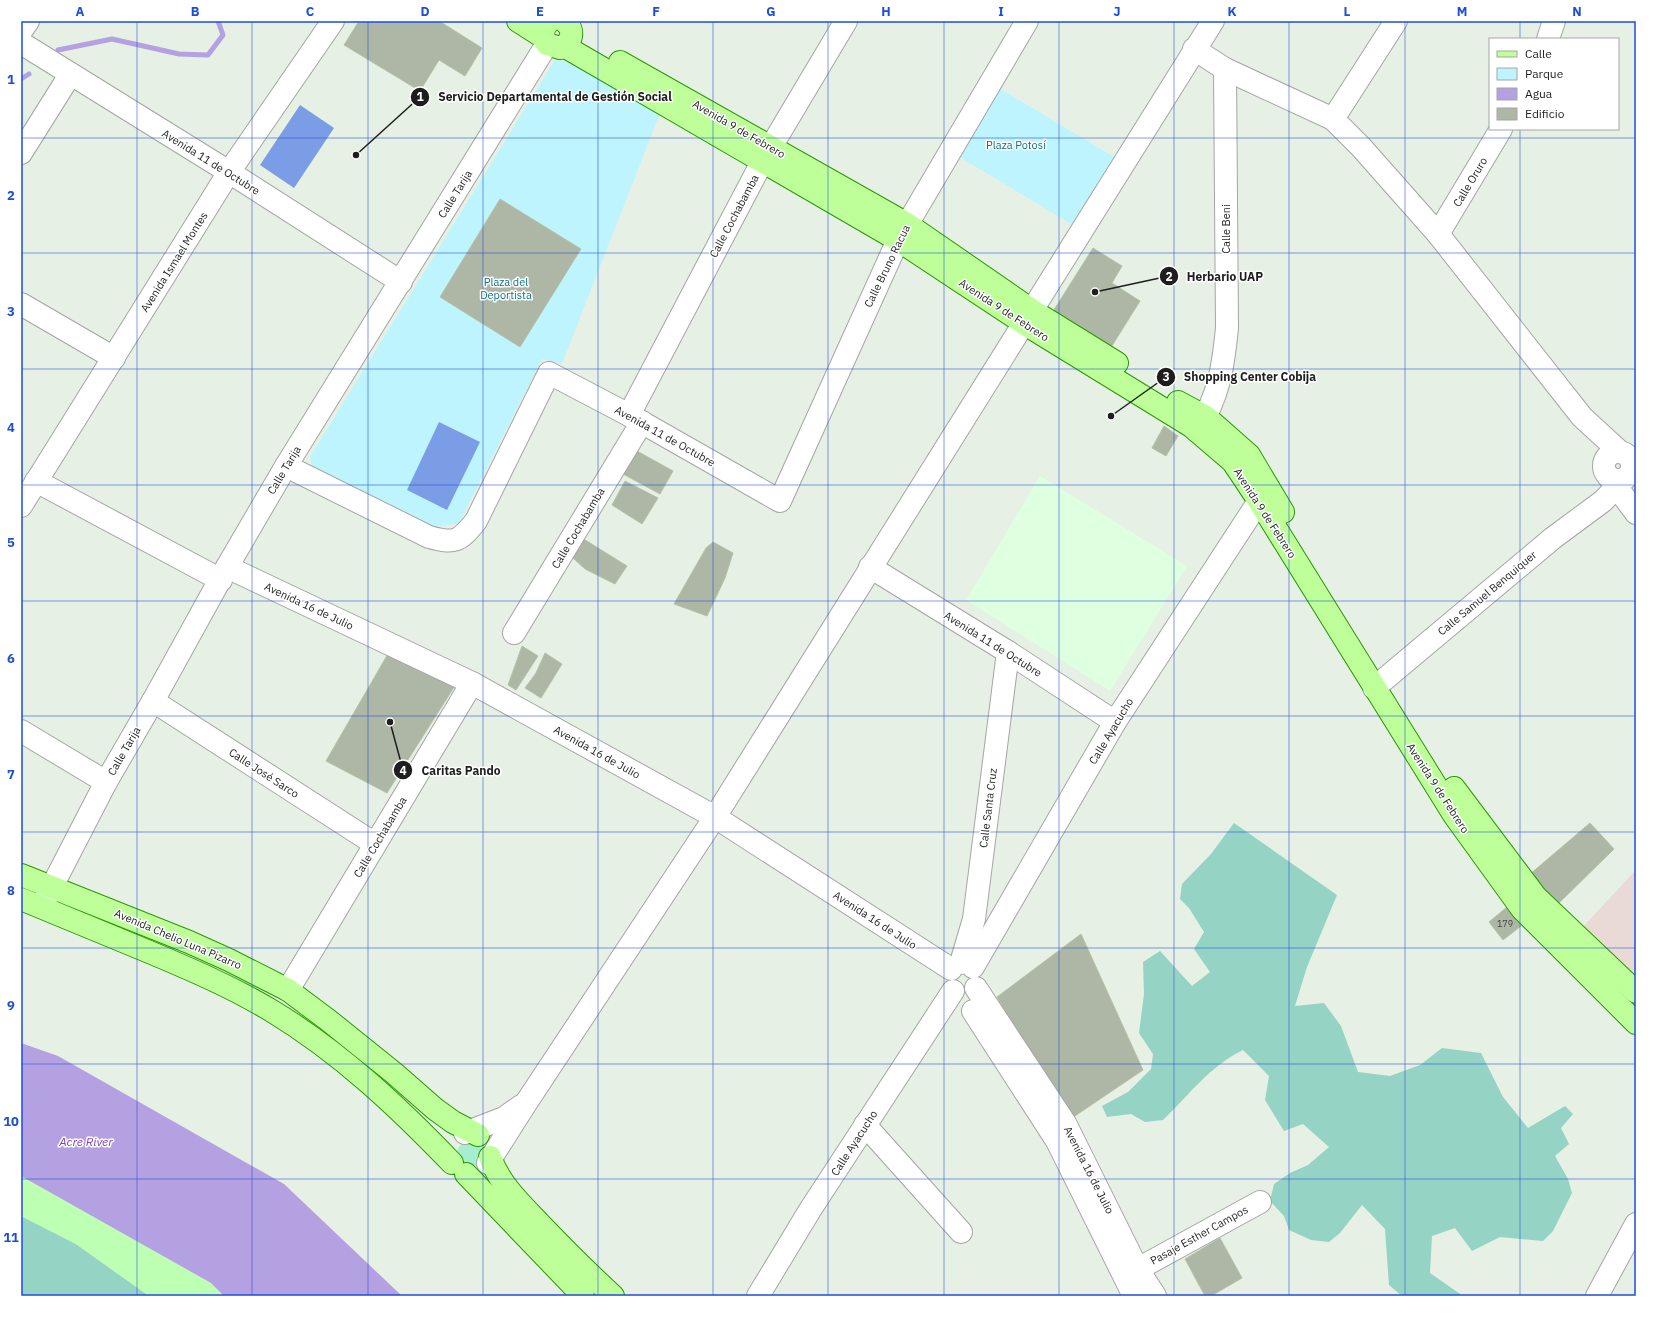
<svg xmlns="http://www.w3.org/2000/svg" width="1657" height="1317" font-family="'IBM Plex Sans',sans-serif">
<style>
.industrial{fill:#eadad5}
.education{fill:#deffe0}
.grass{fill:#a5eecf}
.forest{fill:#95d3c5}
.sand{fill:#bdffb3}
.park{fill:#bdf4fd}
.pitch{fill:#7b9de5}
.water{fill:#b4a1e1}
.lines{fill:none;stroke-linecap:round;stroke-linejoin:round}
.stream{stroke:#b4a1e1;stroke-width:5}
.building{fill:#aeb6a5;stroke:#b4c3a5}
.minor-casing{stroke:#a5a5a5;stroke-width:24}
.major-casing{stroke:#289900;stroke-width:24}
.minor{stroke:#fff;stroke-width:22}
.major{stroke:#beff9a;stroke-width:22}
.grid{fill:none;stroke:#1d4ed8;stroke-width:1;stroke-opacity:0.55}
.labels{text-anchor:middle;stroke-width:3;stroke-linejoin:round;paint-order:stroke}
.number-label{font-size:9px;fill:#424440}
.street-label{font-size:11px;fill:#1e1e1e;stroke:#fff}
.park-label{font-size:11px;fill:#037286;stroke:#fff}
.water-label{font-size:12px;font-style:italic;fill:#8443b5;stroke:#fff}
.leader{fill:none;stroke:#1e1e1e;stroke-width:1.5}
.callout-dot{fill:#1e1e1e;stroke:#fff;stroke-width:1.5}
.mark-label{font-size:12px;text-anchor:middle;font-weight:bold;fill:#fff}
.callout-label{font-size:12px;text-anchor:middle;font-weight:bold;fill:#1e1e1e;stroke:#fff;stroke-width:3;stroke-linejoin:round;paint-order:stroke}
.neatline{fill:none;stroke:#1d4ed8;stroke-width:1.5}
.grid-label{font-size:13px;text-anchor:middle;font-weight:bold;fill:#1d4ed8}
</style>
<rect width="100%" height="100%" fill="#e7f0e4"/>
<polygon class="industrial" points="1636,870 1636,984 1580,930"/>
<polygon class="education" points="1040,476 1187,566 1110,691 966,600"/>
<circle class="grass" cx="470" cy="1154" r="13"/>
<g class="forest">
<path d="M1234,823L1337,895L1307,967L1295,1006L1324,1003L1341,1026L1358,1072L1390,1076L1420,1065L1442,1048L1481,1053L1503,1097L1528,1128L1565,1106L1573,1114L1561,1128L1569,1144L1555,1156L1568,1179L1572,1193L1553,1231L1543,1241L1500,1237L1472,1251L1455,1228L1432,1236L1430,1273L1463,1296H1402L1389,1285L1385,1229L1362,1205L1340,1233L1329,1242L1311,1240L1289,1230L1284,1216L1270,1201L1274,1184L1290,1173L1308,1165L1329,1147L1303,1124L1284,1131L1265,1100L1269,1076L1243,1050C1210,1066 1189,1095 1163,1120L1145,1122L1131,1114L1107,1117L1102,1106L1128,1092L1151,1069L1153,1054L1139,1033L1144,994L1143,962L1160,951L1192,986L1210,972L1194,949L1204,932L1189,908L1180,899L1182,884L1211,854Z"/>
<polygon points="21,1216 76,1244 149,1296 21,1296"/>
</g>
<polygon class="sand" points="21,1176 211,1283 224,1296 149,1296 76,1244 21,1216"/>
<g class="park">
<polygon points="555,60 574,61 660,113 562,364 542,359 459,523 435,527 312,466 310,457"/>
<polygon points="997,87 1114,157 1073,225 956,155"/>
</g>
<g class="pitch">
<polygon points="300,105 334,128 294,188 260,165"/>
<polygon points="439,422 480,442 447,510 407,490"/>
</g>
<polygon class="water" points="21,1043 58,1056 284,1184 402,1296 224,1296 211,1283 21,1176"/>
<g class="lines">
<g class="stream">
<polyline points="58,50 112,39 179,54 208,55 223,35 218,21"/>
<polyline points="21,79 29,74"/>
</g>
</g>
<g class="building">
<polygon points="359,21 439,21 482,48 465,76 439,60 420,91 344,45"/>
<polygon points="500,199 581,249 520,347 440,297"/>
<polygon points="1093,248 1122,266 1112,283 1140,301 1110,349 1052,313"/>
<polygon points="1164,426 1178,436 1166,456 1152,448"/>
<polygon points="637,451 673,471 660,494 623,474"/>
<polygon points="625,481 658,498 642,524 612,505"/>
<polygon points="582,538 627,566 615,584 585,569 572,557"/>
<polygon points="713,542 733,553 725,578 707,616 674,604 706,548"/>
<polygon points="522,646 538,656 516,690 508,685"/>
<polygon points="389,652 456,684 387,793 326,761"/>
<polygon points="545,653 562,664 541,698 525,688 536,673"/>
<polygon points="1590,823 1614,849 1558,904 1529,875"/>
<polygon points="1507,907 1521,926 1503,940 1489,922"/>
<polygon points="1081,934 1143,1070 1069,1120 997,997"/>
<polygon points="1220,1238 1242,1278 1211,1296 1205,1296 1185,1259"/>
</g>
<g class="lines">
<g class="minor-casing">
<g id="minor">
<polyline points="21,31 28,21"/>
<polyline points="1548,39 1554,21"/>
<polyline points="21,43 229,172 401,282"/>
<polyline points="1194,49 1225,69 1333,119 1361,147 1438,234 1582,417 1619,451"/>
<polyline points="1333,119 1396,21"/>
<polyline points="21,153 70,75"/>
<polyline points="1438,234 1501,129"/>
<polyline points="21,304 114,358"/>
<polyline points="629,415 762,162 846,21"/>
<path d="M1197,431C1219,396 1223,368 1227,328L1225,69"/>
<circle cx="1618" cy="466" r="14"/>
<path d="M286,466L429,537C455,544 459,542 476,521L549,373L629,415L780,501L898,240L1027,21"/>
<polyline points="1610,478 1636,513"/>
<polyline points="36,481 221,580"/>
<polyline points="21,506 229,172 333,21"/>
<polyline points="227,567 472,683 715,817 951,969"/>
<polyline points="870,567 1008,652 1115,722"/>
<polyline points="514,633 642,422"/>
<polyline points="1374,688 1553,538 1603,501 1624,479"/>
<polyline points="153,701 375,844"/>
<polyline points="21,731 106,782"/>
<polyline points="43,904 106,782 153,701 227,567 286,466 547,44"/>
<polyline points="961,963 974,919 1008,652"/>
<polyline points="973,967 1115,722 1259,501"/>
<polyline points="976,988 1065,1123 1137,1268 1155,1296"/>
<polyline points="288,990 472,683"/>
<polyline points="973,1011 1057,1141 1134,1296"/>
<polyline points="865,1125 961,1232"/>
<polyline points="465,1133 504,1118 521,1106"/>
<polyline points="488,1163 526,1103 715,817 1213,21"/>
<polyline points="1138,1269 1260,1202"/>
<polyline points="758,1296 810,1210 953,991"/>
<polyline points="1597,1296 1636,1224"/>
</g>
</g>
<g class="major-casing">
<g id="major">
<polyline points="518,21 543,37"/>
<path d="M550,21C542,27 541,36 547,44L560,48C572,43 576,30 564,21"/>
<polyline points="564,46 898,240 1025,324 1191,426 1233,462 1259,501 1454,815 1522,909 1636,1023"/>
<polyline points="620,62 907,224 1033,311 1117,363"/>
<polyline points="1178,402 1206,417 1249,455 1283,512"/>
<polyline points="1454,788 1536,897 1636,992"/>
<polyline points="21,875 189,942 229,960 288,990 328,1020 394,1073 435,1109 453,1122 478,1135"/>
<path d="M21,899C63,916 105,934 147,951C190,969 232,987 272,1011C341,1053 397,1106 452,1163"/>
<path d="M490,1157C500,1185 521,1204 541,1225C564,1249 588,1273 613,1296"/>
<polyline points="466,1174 583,1296"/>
</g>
</g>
<use href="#minor" class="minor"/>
<use href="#major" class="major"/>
</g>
<path class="grid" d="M137,21V1296M252,21V1296M368,21V1296M483,21V1296M598,21V1296M713,21V1296M828,21V1296M944,21V1296M1059,21V1296M1174,21V1296M1289,21V1296M1405,21V1296M1520,21V39M1520,129V1296M21,138H1636M21,253H1636M21,369H1636M21,485H1636M21,601H1636M21,716H1636M21,832H1636M21,948H1636M21,1064H1636M21,1179H1636"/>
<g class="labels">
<g class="number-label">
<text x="1505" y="927">179</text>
</g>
<g class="street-label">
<text transform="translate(739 129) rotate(30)" y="4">Avenida 9 de Febrero</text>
<text transform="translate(211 162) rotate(32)" y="4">Avenida 11 de Octubre</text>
<text transform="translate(1470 182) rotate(-59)" y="4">Calle Oruro</text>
<text transform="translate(455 194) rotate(-58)" y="4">Calle Tarija</text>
<text transform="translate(734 216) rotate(-62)" y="4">Calle Cochabamba</text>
<text transform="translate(1226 229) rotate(-90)" y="4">Calle Beni</text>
<text transform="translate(174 262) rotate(-58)" y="4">Avenida Ismael Montes</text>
<text transform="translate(887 266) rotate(-64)" y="4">Calle Bruno Racua</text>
<text transform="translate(1004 310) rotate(33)" y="4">Avenida 9 de Febrero</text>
<text transform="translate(665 436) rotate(29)" y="4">Avenida 11 de Octubre</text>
<text transform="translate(284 470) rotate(-59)" y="4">Calle Tarija</text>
<text transform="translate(1265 513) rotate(57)" y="4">Avenida 9 de Febrero</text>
<text transform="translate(578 528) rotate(-59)" y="4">Calle Cochabamba</text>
<text transform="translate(1487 593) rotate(-40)" y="4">Calle Samuel Benquiquer</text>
<text transform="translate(309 606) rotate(25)" y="4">Avenida 16 de Julio</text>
<text transform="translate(993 644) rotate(32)" y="4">Avenida 11 de Octubre</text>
<text transform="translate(1111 731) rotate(-59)" y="4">Calle Ayacucho</text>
<text transform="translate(124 751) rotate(-60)" y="4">Calle Tarija</text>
<text transform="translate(597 752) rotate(29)" y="4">Avenida 16 de Julio</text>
<text transform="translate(264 773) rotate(33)" y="4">Calle José Sarco</text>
<text transform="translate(1438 788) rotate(57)" y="4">Avenida 9 de Febrero</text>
<text transform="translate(988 808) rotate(-83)" y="4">Calle Santa Cruz</text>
<text transform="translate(380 837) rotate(-59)" y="4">Calle Cochabamba</text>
<text transform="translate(875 920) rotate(33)" y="4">Avenida 16 de Julio</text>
<text transform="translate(178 939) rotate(23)" y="4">Avenida Chelio Luna Pizarro</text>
<text transform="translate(854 1143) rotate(-57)" y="4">Calle Ayacucho</text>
<text transform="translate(1089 1170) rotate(63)" y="4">Avenida 16 de Julio</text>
<text transform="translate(1199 1235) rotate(-29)" y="4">Pasaje Esther Campos</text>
</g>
<g class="park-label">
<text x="1016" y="149">Plaza Potosí</text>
<text x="506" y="286">Plaza del<tspan x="506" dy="13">Deportista</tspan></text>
</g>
<g class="water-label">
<text x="86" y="1146">Acre River</text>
</g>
</g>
<path class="leader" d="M356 155L420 97M1095 292L1169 276M1111 416L1166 377M390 722L403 770"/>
<g class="callout-dot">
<circle cx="356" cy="155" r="4"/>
<circle cx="1095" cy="292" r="4"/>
<circle cx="1111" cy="416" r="4"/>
<circle cx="390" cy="722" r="4"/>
<circle cx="420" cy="97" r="10"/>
<circle cx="1169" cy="276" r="10"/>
<circle cx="1166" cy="377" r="10"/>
<circle cx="403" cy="770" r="10"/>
</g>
<g class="mark-label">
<text x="420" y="101">1</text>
<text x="1169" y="281">2</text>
<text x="1166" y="381">3</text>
<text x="403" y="775">4</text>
</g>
<g class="callout-label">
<text x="555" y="101">Servicio Departamental de Gestión Social</text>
<text x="1225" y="281">Herbario UAP</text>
<text x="1250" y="381">Shopping Center Cobija</text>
<text x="461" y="775">Caritas Pando</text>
</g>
<rect width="1657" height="1317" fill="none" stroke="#ffffff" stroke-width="44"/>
<rect x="1489" y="38" width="130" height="92" fill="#ffffff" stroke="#a5a5a5"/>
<rect x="1497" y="51" width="20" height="6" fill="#beff9a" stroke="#a5a5a5"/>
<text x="1525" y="58" font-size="12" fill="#1e1e1e">Calle</text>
<rect x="1497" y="68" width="20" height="12" fill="#bdf4fd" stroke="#a5a5a5"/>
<text x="1525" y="78" font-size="12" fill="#1e1e1e">Parque</text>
<rect x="1497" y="88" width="20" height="12" fill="#b4a1e1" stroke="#a5a5a5"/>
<text x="1525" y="98" font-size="12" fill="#1e1e1e">Agua</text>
<rect x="1497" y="108" width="20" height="12" fill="#aeb6a5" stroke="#a5a5a5"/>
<text x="1525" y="118" font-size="12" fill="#1e1e1e">Edificio</text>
<rect x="22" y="22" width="1613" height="1273" class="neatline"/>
<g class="grid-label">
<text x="80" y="16">A</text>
<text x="195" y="16">B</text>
<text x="310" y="16">C</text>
<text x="425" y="16">D</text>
<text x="540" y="16">E</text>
<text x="656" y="16">F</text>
<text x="771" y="16">G</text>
<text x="886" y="16">H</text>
<text x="1001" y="16">I</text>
<text x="1117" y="16">J</text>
<text x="1232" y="16">K</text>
<text x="1347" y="16">L</text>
<text x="1462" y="16">M</text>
<text x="1577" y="16">N</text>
<text x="11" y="84">1</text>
<text x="11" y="200">2</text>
<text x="11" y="316">3</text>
<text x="11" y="432">4</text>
<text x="11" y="547">5</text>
<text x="11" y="663">6</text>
<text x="11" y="779">7</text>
<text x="11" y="895">8</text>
<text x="11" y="1010">9</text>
<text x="11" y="1126">10</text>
<text x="11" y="1242">11</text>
</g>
</svg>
